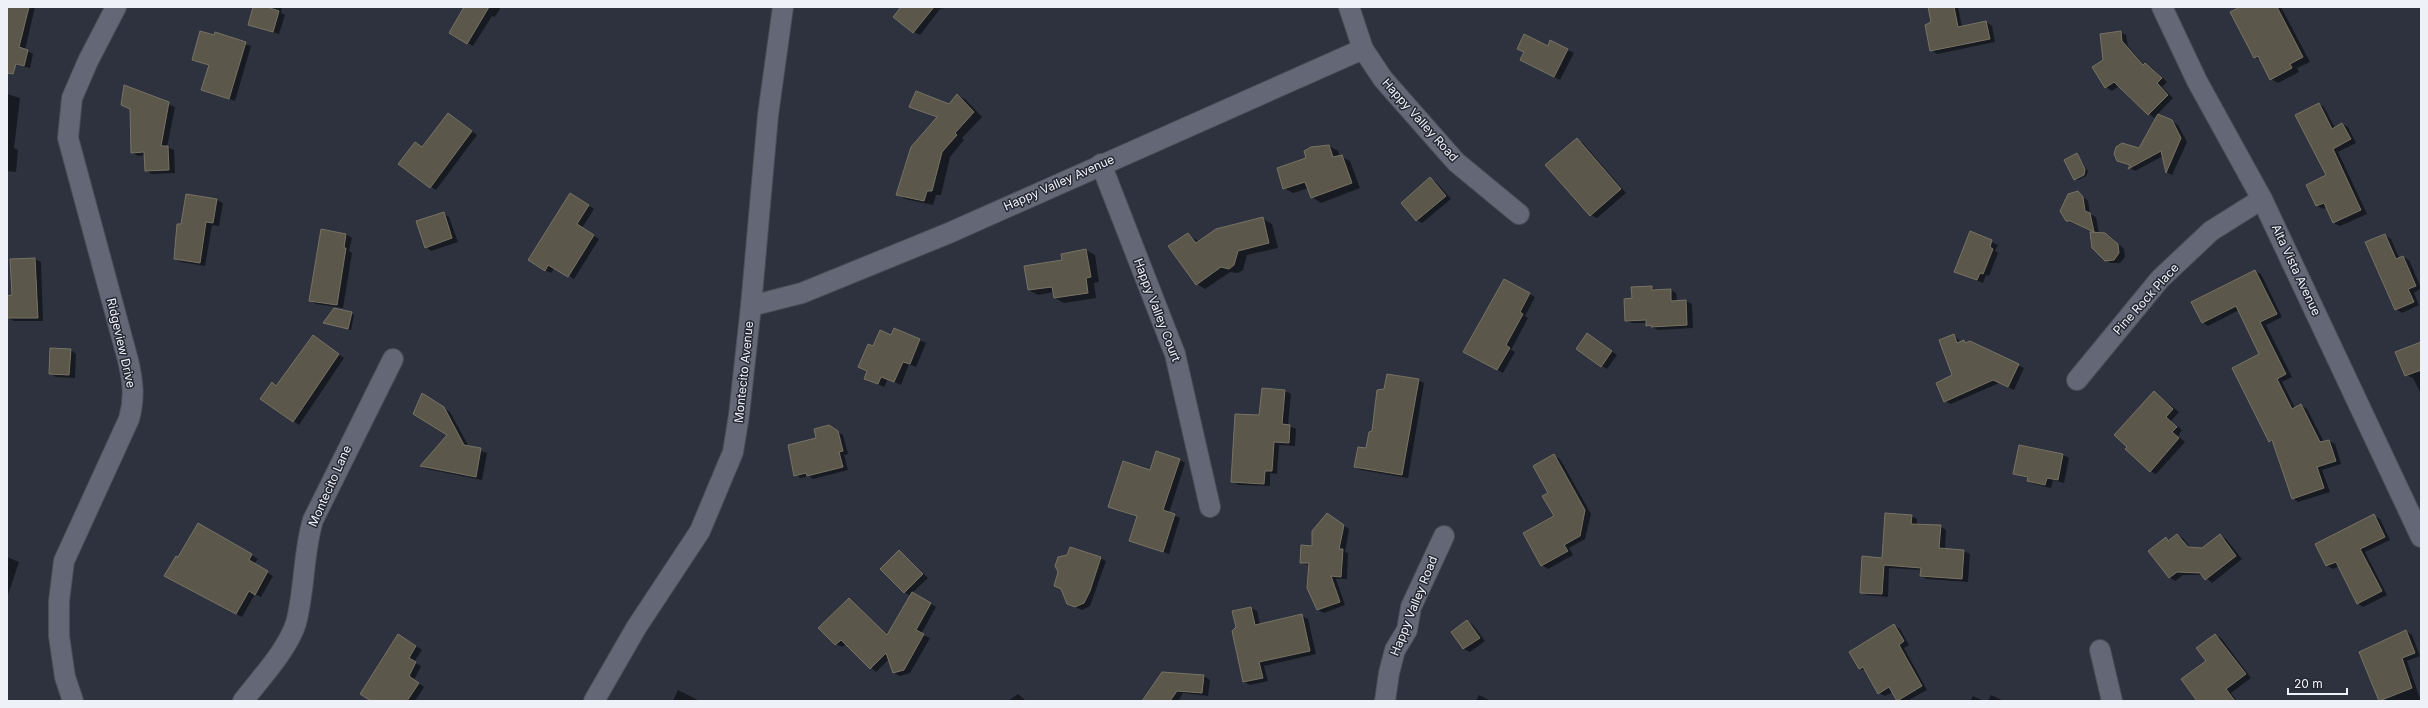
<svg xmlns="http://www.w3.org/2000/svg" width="2428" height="708" font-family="Inter,sans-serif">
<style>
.shadow{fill:#0007}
.building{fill:#5b574a;stroke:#777364}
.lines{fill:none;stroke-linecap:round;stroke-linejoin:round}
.minor-casing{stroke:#4b4d57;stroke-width:22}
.minor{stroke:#646876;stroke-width:20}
.labels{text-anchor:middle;stroke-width:3;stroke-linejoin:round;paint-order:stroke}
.street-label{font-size:12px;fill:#eff1f9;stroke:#252833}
</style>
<rect width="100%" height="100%" fill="#2e323e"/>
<g class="shadow">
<polygon points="7,7 35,7 25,50 33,54 30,68 7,63"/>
<polygon points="247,7 282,7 281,13 285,15 279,34 249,24 253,9"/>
<polygon points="465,7 501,7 495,17 492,16 473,46 450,33"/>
<polygon points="902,7 951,7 940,9 920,35 914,32"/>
<polygon points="1929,7 1958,7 1962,27 1986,22 1992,26 1995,42 1937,54 1931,50 1932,23"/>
<polygon points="2235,7 2281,7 2310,62 2297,68 2299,72 2278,83 2271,79 2261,61 2255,57"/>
<polygon points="2120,32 2126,35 2128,46 2144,65 2151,67 2167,82 2162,87 2173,98 2154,118 2119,86 2112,91 2106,87 2104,60"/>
<polygon points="214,36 251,46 235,101 203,89 210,66 193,59"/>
<polygon points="1551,42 1574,53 1560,80 1527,63 1548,48"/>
<polygon points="125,87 175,107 167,147 174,150 175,173 151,174 146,170 145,155 138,156 132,152 131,109 122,105"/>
<polygon points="7,94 20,98 14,148 18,150 16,172 7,171"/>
<polygon points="958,95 966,100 982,117 962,138 964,140 950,157 941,195 936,195 933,205 905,199 897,194 937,118 911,106 949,105"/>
<polygon points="2319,104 2324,107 2335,128 2342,124 2348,127 2356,143 2338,152 2367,214 2340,226 2334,223 2327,207 2323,209 2317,206 2308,185 2328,176"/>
<polygon points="454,118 477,135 436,190 431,187"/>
<polygon points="2172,121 2178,125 2187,142 2172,175 2166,172 2163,156 2135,171 2130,168 2131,166 2118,160 2140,149"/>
<polygon points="1577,139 1583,143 1626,193 1597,218 1591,215"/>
<polygon points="1329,146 1338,151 1340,156 1350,161 1360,188 1321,203 1312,197 1309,188 1293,193 1284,188 1307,159"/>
<polygon points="2077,154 2088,171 2086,176 2078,180 2075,179"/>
<polygon points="1431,179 1436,182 1451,199 1422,223 1417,220"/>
<polygon points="2078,192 2088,201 2090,214 2096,217 2099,234 2111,237 2124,249 2125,257 2120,263 2111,263 2105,260 2098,233 2067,221"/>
<polygon points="576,198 594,209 582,228 599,239 574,279 555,267 551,273 545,270"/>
<polygon points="217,200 223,203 219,226 212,225 205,266 181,262 175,259 182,226"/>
<polygon points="443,213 449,217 458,242 431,251 426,247"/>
<polygon points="1263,219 1272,224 1278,248 1247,255 1243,270 1238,273 1230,272 1205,289 1197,284 1188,234 1199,242"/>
<polygon points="1971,233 1998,245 1995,251 1998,253 1989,276 1986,275 1983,283 1961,274"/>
<polygon points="346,234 352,238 349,251 352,253 343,308 316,304 310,300"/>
<polygon points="2385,235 2391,239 2399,258 2403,257 2409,260 2421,288 2414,293 2419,305 2402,313 2396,309"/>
<polygon points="1086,250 1095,255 1099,282 1094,283 1096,298 1064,303 1055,298 1054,292 1038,295 1029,290 1063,260"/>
<polygon points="35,259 41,262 43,321 14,321 8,318 7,297 13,296 11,260"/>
<polygon points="2255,271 2261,274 2282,317 2266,325 2292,377 2282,382 2295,408 2301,405 2307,409 2324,442 2329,441 2335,444 2341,464 2322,470 2330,492 2298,502 2293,498 2275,444 2270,441 2261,354 2239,310 2208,326 2202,322"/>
<polygon points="1504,280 1535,297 1525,316 1528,318 1511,350 1515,352 1503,373 1465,351"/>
<polygon points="1651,287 1657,290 1671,290 1676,293 1677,301 1686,301 1692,304 1693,328 1658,330 1647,325 1647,323 1632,323 1626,320"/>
<polygon points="352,313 354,315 351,330 324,322"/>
<polygon points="895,329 926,343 916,367 909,364 901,385 888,379 884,387 865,378 868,371 859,367 873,347 892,336"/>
<polygon points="1954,335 1961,342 1970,342 2024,368 2014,390 1999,383 1951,404 1945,401 1953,376"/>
<polygon points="1593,338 1617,355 1607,369 1602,366"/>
<polygon points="319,340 344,358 299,425 293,421 272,384 277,386"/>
<polygon points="2421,343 2421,394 2413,378 2406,375"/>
<polygon points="71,350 76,354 75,378 56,377 50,373"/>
<polygon points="1418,380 1424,383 1408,478 1361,470 1355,467 1367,449 1373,431 1377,391"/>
<polygon points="1285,391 1291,394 1288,425 1296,429 1295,446 1279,445 1277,474 1270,473 1270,486 1238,485 1232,481 1260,417"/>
<polygon points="2155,393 2179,412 2171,421 2182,430 2178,436 2185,442 2156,474 2150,471"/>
<polygon points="428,397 450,412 469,447 487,453 482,480 427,469 421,466 448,435"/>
<polygon points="828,426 843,435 848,454 844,455 848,470 813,479 809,476 801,478 795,475 818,438"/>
<polygon points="2020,446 2063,455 2069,458 2064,483 2053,480 2051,488 2034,484 2028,481 2028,478 2014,473"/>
<polygon points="1554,456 1560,459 1591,514 1585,539 1569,548 1573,555 1548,569 1542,565 1555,516 1549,494"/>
<polygon points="1180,460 1185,463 1169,513 1180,518 1169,554 1131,540 1138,517 1109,506 1151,471"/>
<polygon points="1912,516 1917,519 1917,525 1940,526 1946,530 1945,550 1964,551 1970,554 1968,582 1927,579 1921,576 1922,570 1889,568 1888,597 1867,595 1861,592"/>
<polygon points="2374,516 2380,519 2390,540 2365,552 2387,595 2363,607 2357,603 2339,566 2333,569 2327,566"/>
<polygon points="1333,518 1349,529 1345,552 1348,553 1347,579 1336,579 1345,605 1324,613 1318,610 1308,588 1310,566 1301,562"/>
<polygon points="198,524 258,559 254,564 273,576 261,597 255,594 242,617 171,579 178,558"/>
<polygon points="2177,535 2183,538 2191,549 2202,549 2220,535 2226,539 2242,559 2212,583 2203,575 2183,575 2175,581 2169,577 2166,538 2170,541"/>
<polygon points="900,551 928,578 912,593 936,607 921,634 930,638 910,673 900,676 894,673 889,659 876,672 846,644 842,647 836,644 849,599 888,635 911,596 904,592"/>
<polygon points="7,557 19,562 7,598"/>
<polygon points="1100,558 1106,561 1090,606 1082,610 1068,604 1062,590 1055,586"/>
<polygon points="1251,608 1257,611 1260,625 1302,616 1308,619 1316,654 1264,666 1268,681 1250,685 1244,682 1233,631"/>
<polygon points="1467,621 1473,625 1485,641 1470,652 1464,649 1452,632"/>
<polygon points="1894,625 1900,629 1909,645 1904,648 1927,690 1907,701 1897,700 1893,692 1885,696 1879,693 1866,671 1860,668"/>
<polygon points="2406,631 2412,635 2420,656 2407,661 2421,701 2380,701 2361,653"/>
<polygon points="2215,635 2221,638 2251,678 2231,693 2237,701 2197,701 2182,680 2207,661"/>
<polygon points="404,638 422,650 414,662 421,666 414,680 424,687 415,701 372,701"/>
<polygon points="1162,673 1204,676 1210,680 1208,696 1183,693 1178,701 1143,701"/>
<polygon points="678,690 700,701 673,701"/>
<polygon points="1018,694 1026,701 1008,701"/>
<polygon points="1479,695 1491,701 1476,701"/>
<polygon points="1991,695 2004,701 1988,701"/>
<polygon points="1973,696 1984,701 1970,701"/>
</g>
<g class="building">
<polygon points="7,7 29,7 19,47 28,50 24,66 16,64 13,74 7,73"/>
<polygon points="253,7 267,7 279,11 273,32 248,25"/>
<polygon points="464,7 489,7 467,44 449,33"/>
<polygon points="901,7 934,7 913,33 893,17"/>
<polygon points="1928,7 1954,7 1958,27 1986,21 1990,39 1930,51 1925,25 1931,22"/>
<polygon points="2240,7 2277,7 2303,57 2290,64 2292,68 2270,80 2258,56 2254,58 2230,12"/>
<polygon points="200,31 214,35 215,32 246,42 229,99 201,90 209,65 192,60"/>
<polygon points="2121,31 2122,41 2143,65 2145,63 2162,78 2157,83 2168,95 2148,115 2114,82 2105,88 2092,67 2103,60 2100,34"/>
<polygon points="1524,34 1548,46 1550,40 1568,49 1554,77 1520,60 1524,52 1517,49"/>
<polygon points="124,85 169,102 161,146 168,146 169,170 145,171 144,152 131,153 130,109 121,105"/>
<polygon points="916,91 949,104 957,94 974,112 955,133 957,135 942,152 932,191 927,191 924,201 896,195 911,147 937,117 909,107"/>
<polygon points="2319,103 2332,129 2342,123 2351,139 2333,149 2361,210 2333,223 2324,203 2316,206 2306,185 2326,175 2295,115"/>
<polygon points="448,113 472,131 430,188 398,164 415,142 422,147"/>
<polygon points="2158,114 2172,120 2181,138 2166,173 2161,151 2128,169 2130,165 2117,161 2114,154 2116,147 2122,143 2139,148"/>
<polygon points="1577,138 1621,189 1590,216 1545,165"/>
<polygon points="1329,145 1333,157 1342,155 1352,183 1311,198 1305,182 1283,189 1277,168 1306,158 1304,151 1311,147"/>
<polygon points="2077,153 2085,169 2084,175 2074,180 2064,160"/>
<polygon points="1430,177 1446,196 1416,221 1401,203"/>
<polygon points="2078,191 2083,197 2085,211 2090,213 2094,232 2070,221 2066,221 2060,211 2068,194"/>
<polygon points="570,193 589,205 577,224 594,235 568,277 548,265 545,271 528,260"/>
<polygon points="186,194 217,199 213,223 206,222 200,263 174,259 177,224 181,224"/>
<polygon points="444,212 452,238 425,248 416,221"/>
<polygon points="1263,217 1269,243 1238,251 1234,265 1229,269 1221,267 1196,285 1168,246 1188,233 1196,243 1216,229"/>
<polygon points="321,229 346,234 344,248 346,248 337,305 309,301"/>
<polygon points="1970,231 1992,240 1990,247 1993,249 1983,274 1980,273 1977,280 1954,272"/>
<polygon points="2090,232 2105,233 2118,244 2119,253 2114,260 2105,261 2092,248"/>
<polygon points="2385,234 2396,259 2403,256 2416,286 2408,289 2414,302 2395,310 2365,242"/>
<polygon points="1086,249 1091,277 1086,278 1088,293 1054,298 1052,287 1028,290 1024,266 1062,260 1061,254"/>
<polygon points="35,258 38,318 7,318 7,296 12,295 10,259"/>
<polygon points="2255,270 2277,314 2260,322 2286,374 2277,379 2292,409 2301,404 2320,442 2329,440 2336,461 2317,467 2324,488 2292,499 2272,440 2269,442 2232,368 2259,354 2236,306 2202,323 2191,302"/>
<polygon points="1504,279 1530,293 1520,312 1523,314 1506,345 1510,348 1497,370 1463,352"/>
<polygon points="1652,286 1652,290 1671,289 1671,301 1686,300 1687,325 1651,327 1651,325 1646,326 1646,320 1625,321 1624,299 1632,298 1631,287"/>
<polygon points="334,308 352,312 348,329 323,323"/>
<polygon points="894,328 920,339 910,364 903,362 894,382 881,377 878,384 864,379 867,371 858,367 868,344 873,346 880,330 891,335"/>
<polygon points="1587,333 1612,351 1601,367 1576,349"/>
<polygon points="1954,334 1957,343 1964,340 1965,343 1970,341 2019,364 2008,387 1993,380 1944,402 1936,383 1952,375 1939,340"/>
<polygon points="313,335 339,354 293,422 260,399 272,382 276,386"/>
<polygon points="2421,342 2421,370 2405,376 2395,352"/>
<polygon points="50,348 71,349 69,375 49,374"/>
<polygon points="1387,374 1419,379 1402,475 1354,467 1358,447 1366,448 1369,432 1372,431 1377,390 1384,389"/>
<polygon points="1262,388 1285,390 1282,424 1290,425 1289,443 1274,442 1272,471 1265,471 1264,484 1231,482 1235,414 1259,415"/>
<polygon points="2154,391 2173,409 2166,417 2177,427 2172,432 2179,438 2150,472 2125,449 2127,447 2114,435"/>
<polygon points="422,393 444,407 464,445 481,448 476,477 420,466 447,435 413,414"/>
<polygon points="829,425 838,431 843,451 839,452 843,467 807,476 806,473 794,476 788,445 816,438 814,429"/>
<polygon points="2019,445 2063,454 2058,480 2047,478 2045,485 2027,481 2028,477 2013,474"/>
<polygon points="1156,451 1180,459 1163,510 1175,514 1163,552 1129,541 1137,516 1108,507 1123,461 1150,470"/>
<polygon points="1554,454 1585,510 1580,536 1564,545 1568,551 1541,566 1523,533 1554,516 1542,496 1548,493 1533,466"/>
<polygon points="1327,513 1344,525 1339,549 1343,549 1341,577 1331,576 1340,602 1317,610 1307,588 1309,563 1300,563 1301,545 1312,546 1312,531"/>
<polygon points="1885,513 1912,515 1911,524 1941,525 1939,548 1964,550 1962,579 1920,576 1921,568 1884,565 1882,594 1860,593 1862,556 1882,558"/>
<polygon points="2374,514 2385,537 2360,549 2382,591 2357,604 2336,562 2326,566 2315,544"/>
<polygon points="198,523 252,554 249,560 268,571 255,595 249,591 236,614 164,576 176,556 178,557"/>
<polygon points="2177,534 2188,547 2202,548 2220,534 2236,556 2205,580 2200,573 2177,572 2169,578 2148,551 2166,537 2168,541"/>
<polygon points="1070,547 1101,557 1090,591 1084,603 1075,607 1067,604 1061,589 1054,586 1058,572 1055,566 1058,557 1067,555"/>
<polygon points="899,550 923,574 904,593 880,569"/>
<polygon points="912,592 931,603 916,630 924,634 904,670 893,673 886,653 870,669 841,640 835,645 818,628 849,598 887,635"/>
<polygon points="1251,607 1255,625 1302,614 1310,651 1259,662 1263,678 1243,682 1232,631 1236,627 1232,611"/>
<polygon points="1467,620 1480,638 1463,649 1451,632"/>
<polygon points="1894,624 1904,641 1899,645 1922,686 1897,701 1889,687 1878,694 1863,667 1859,669 1849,652"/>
<polygon points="2406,630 2415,653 2402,658 2412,688 2379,701 2359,652"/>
<polygon points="398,634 416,646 409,658 416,662 409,676 419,683 407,701 371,701 360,694"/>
<polygon points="2215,634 2246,674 2226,689 2235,701 2197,701 2181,679 2206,661 2196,648"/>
<polygon points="1162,672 1204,675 1202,693 1177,691 1170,701 1142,701"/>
</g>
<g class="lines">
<g class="minor-casing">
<g id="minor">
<polyline points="1349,7 1363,49 1383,79 1456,162 1519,214"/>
<polyline points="2162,7 2197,81 2262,199 2421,537"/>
<polyline points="1101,164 1175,354 1210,507"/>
<polyline points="751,306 802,293 949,233 1363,49"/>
<polyline points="2077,380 2160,279 2211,231 2262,199"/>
<polyline points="2100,650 2112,701"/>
<path d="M73,701L65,677L59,636V601L64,561L129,419C135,398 133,381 128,360L68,138L72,98L88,61L116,7"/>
<path d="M243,701C260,679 288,649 296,623C305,589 303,553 313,520L393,359"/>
<polyline points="594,701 636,628 700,531 733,452 739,415 751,306 768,115 783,7"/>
<polyline points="1385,701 1389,673 1395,650 1407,630 1411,607 1444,536"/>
</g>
</g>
<use href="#minor" class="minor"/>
</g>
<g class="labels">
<g class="street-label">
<text transform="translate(1420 120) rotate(48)" y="4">Happy Valley Road</text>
<text transform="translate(1059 183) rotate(-24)" y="4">Happy Valley Avenue</text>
<text transform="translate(2296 270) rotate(65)" y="4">Alta Vista Avenue</text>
<text transform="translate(2146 299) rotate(-48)" y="4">Pine Rock Place</text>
<text transform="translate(1157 310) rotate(69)" y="4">Happy Valley Court</text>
<text transform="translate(121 343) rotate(77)" y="4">Ridgeview Drive</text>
<text transform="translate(744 372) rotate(-84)" y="4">Montecito Avenue</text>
<text transform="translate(330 486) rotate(-66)" y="4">Montecito Lane</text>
<text transform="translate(1414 606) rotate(-68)" y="4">Happy Valley Road</text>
</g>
</g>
<rect width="2428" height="708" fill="none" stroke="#eff1f9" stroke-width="16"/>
<path d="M2288 688v6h59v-6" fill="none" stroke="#eff1f9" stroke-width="2"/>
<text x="2294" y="688" font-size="12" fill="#eff1f9" stroke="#252833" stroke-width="3" paint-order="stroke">20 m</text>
</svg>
